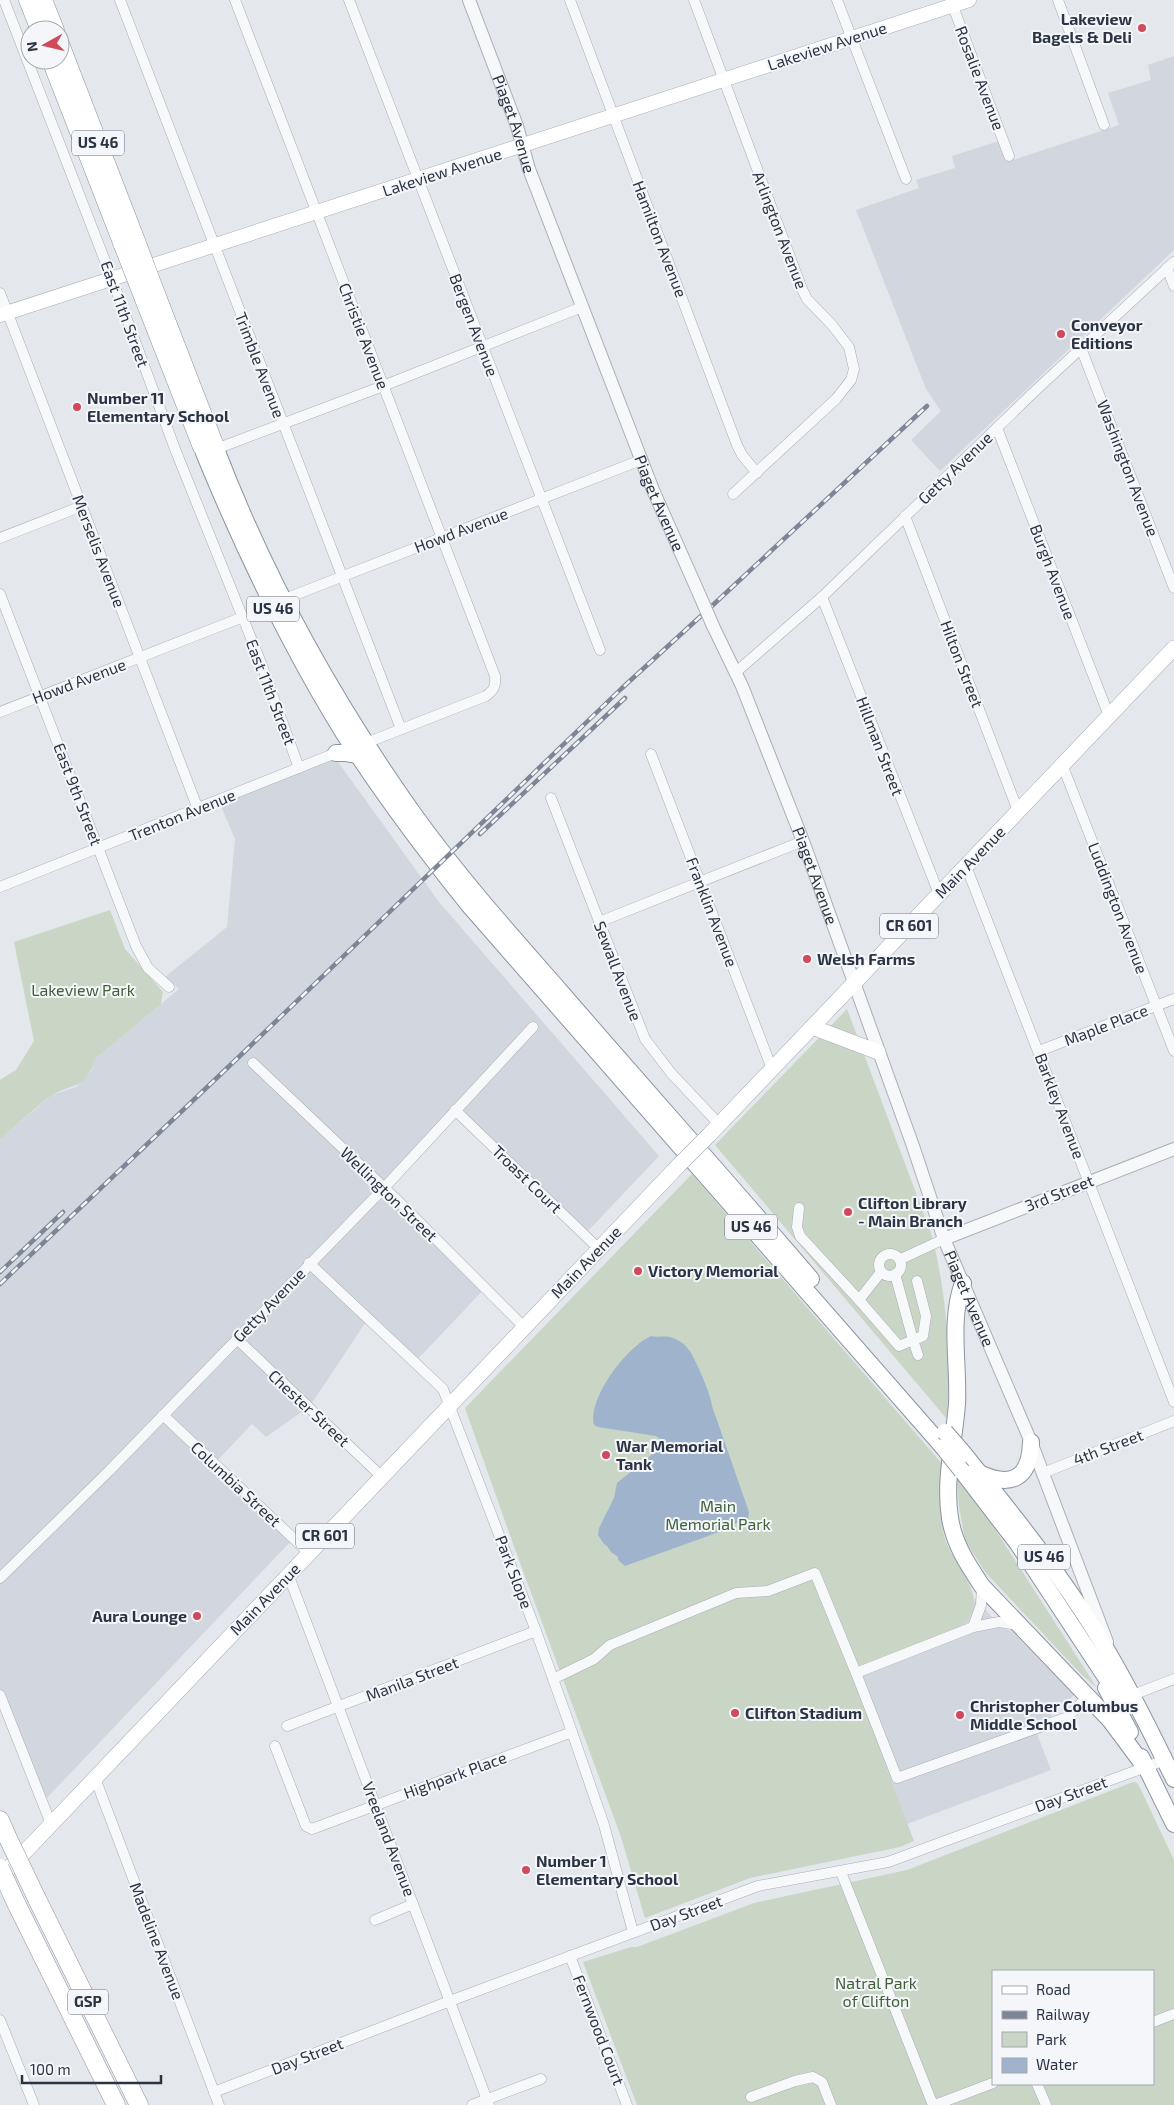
<svg xmlns="http://www.w3.org/2000/svg" width="1174" height="2105" font-family="'Exo 2',sans-serif">
<style>
.built{fill:#d2d6de}
.green{fill:#c9d6c5;fill-rule:evenodd}
.water{fill:#9fb4cc}
.lines{fill:none;stroke-linecap:round;stroke-linejoin:round}
.minor-casing{stroke:#a9aeb7;stroke-width:11}
.tertiary-casing{stroke:#a9aeb7;stroke-width:14}
.secondary-casing{stroke:#a9aeb7;stroke-width:15}
.primary-casing{stroke:#a3abb8;stroke-width:16}
.trunk-casing{stroke:#8b94a3;stroke-width:18}
.motorway-casing{stroke:#8b94a3;stroke-width:19}
.minor{stroke:#f7f8fa;stroke-width:10}
.tertiary{stroke:#f7f8fa;stroke-width:12}
.secondary{stroke:#fff;stroke-width:14}
.primary{stroke:#fff;stroke-width:15}
.trunk{stroke:#fff;stroke-width:16}
.motorway{stroke:#fff;stroke-width:18}
.rail-casing{stroke:#7d8696;stroke-width:4.5}
.rail{stroke:#f4f6f9;stroke-width:2.5;stroke-dasharray:8;stroke-linecap:butt}
.tertiary-bridge-casing{stroke:#a9aeb7;stroke-width:14;stroke-linecap:butt}
.primary-bridge-casing{stroke:#a3abb8;stroke-width:16;stroke-linecap:butt}
.trunk-bridge-casing{stroke:#8b94a3;stroke-width:18;stroke-linecap:butt}
.motorway-bridge-casing{stroke:#8b94a3;stroke-width:19;stroke-linecap:butt}
.tertiary-bridge{stroke:#f7f8fa;stroke-width:12}
.primary-bridge{stroke:#fff;stroke-width:15}
.trunk-bridge{stroke:#fff;stroke-width:16}
.motorway-bridge{stroke:#fff;stroke-width:18}
.poi-dot{fill:#d1495b;stroke:#f4f6f9;stroke-width:2}
.labels{text-anchor:middle;stroke-width:4;stroke-linejoin:round;paint-order:stroke}
.shield{fill:#f4f6f9;stroke:#676e7b;stroke-width:1}
.shield-label{font-size:15px;font-weight:bold;fill:#2b3445}
.poi-label{font-size:16px;font-weight:bold;fill:#2b3445;stroke:#f4f6f9;text-anchor:start}
.street-label{font-size:16px;fill:#2b3445;stroke:#f4f6f9}
.park-label{font-size:16px;fill:#3f6138;stroke:#f4f6f9}
</style>
<rect width="100%" height="100%" fill="#e4e7ec"/>
<g class="built">
<polygon points="1174,56 1174,250 940,471 911,440 941,411 926,389 856,210 919,188 916,180 955,168 952,156 999,141 1007,162 1119,125 1108,93 1151,80 1148,65"/>
<polygon points="333,755 439,902 659,1156 588,1231 458,1107 384,1187 488,1285 415,1362 369,1317 310,1406 266,1437 252,1424 216,1462 295,1537 43,1802 0,1699 0,1139 52,1095 76,1087 91,1072 95,1059 179,989 165,977 227,927 235,839 218,799"/>
<polygon points="975,1598 1002,1628 1019,1633 1075,1694 1062,1707 1052,1708 1051,1721 1054,1728 1037,1734 1051,1770 907,1824 880,1751 882,1750 851,1669 959,1627 971,1613"/>
</g>
<g class="green">
<path d="M110,910L125,949L163,992L161,1004L95,1059C85,1092 72,1082 51,1096C33,1109 17,1125 0,1139V1080L16,1070L34,1041L14,942Z"/>
<path d="M847,1009L931,1233C947,1293 951,1356 947,1419L715,1145Z"/>
<path d="M692,1174L943,1465C942,1489 939,1511 944,1535C950,1564 998,1602 959,1627L851,1669L883,1750L880,1751L914,1841L900,1847L750,1878L645,1918L620,1834L512,1541L465,1408Z"/>
<polygon points="957,1479 977,1501 1097,1688 1081,1674 985,1572 965,1540 959,1506"/>
<path d="M1133,1782L1137,1783L1141,1790L1174,1860V2105H637L583,1962L631,1947H637L754,1903L907,1870ZM993,1971H1153V2084H993Z"/>
</g>
<path class="water" d="M651,1336C658,1338 666,1335 673,1338C681,1341 687,1346 691,1353C696,1361 712,1397 712,1406L749,1512L748,1519L745,1518L726,1529L708,1536L625,1566L618,1560V1557L611,1552L607,1546L604,1544L598,1535L599,1528L614,1498L617,1483L655,1452L660,1445V1439L656,1436L598,1427L594,1425C587,1399 627,1346 651,1336Z"/>
<g class="lines">
<g class="minor-casing">
<g id="minor">
<polyline points="4,0 112,279 175,449 261,663 299,768"/>
<polyline points="120,0 401,729"/>
<path d="M235,0L495,676C496,686 494,690 486,696L366,743"/>
<polyline points="349,0 600,650"/>
<polyline points="570,0 737,445 742,455 757,473"/>
<polyline points="694,0 802,289 807,299 832,325 849,347 854,369 851,380 836,399 733,494"/>
<polyline points="837,0 906,179"/>
<polyline points="1058,0 1104,125"/>
<polyline points="951,1 1009,156"/>
<polyline points="1167,268 1174,286"/>
<polyline points="0,293 198,809"/>
<polyline points="1081,348 1174,588"/>
<polyline points="997,428 1109,716"/>
<polyline points="216,449 383,386 582,307"/>
<polyline points="905,516 1018,811"/>
<polyline points="0,538 82,506"/>
<polyline points="0,594 136,946 148,968 169,987"/>
<polyline points="822,597 939,894"/>
<polyline points="282,600 641,460"/>
<polyline points="735,673 822,597 1035,391 1174,262"/>
<polyline points="0,712 243,617"/>
<polyline points="651,754 772,1069"/>
<polyline points="1062,764 1174,1051"/>
<polyline points="551,798 645,1039 671,1073 719,1124"/>
<polyline points="966,866 1174,1402"/>
<polyline points="0,887 336,753"/>
<polyline points="599,922 803,841"/>
<polyline points="1039,1051 1174,999"/>
<polyline points="253,1063 394,1197 524,1327"/>
<polyline points="455,1110 599,1249"/>
<polyline points="799,1208 797,1227 800,1236 859,1300 881,1272"/>
<circle cx="890" cy="1265" r="11"/>
<polyline points="901,1259 944,1239"/>
<polyline points="309,1263 443,1389 536,1631 572,1732 604,1825 633,1932"/>
<polyline points="917,1281 926,1316 923,1336 913,1340 918,1355"/>
<polyline points="859,1300 899,1346 913,1340 895,1274"/>
<polyline points="237,1339 381,1476"/>
<polyline points="163,1415 309,1553"/>
<polyline points="1043,1473 1174,1421"/>
<polyline points="288,1574 489,2105"/>
<polyline points="0,1578 109,1471 384,1188 533,1027"/>
<polyline points="982,1586 981,1605 973,1627 856,1673 897,1778 1068,1717 1088,1696"/>
<polyline points="973,1627 999,1622 1019,1625"/>
<polyline points="553,1679 594,1659 610,1645 736,1593 768,1591 815,1573 856,1673"/>
<polyline points="0,1695 51,1824"/>
<polyline points="1133,1695 1174,1679"/>
<polyline points="287,1726 536,1631"/>
<polyline points="275,1746 306,1826 312,1829 572,1732"/>
<polyline points="95,1778 219,2105"/>
<polyline points="841,1872 933,2105"/>
<polyline points="375,1920 413,1904"/>
<polyline points="570,1956 627,2105"/>
<polyline points="0,2020 34,2105"/>
<polyline points="1153,2022 1174,2014"/>
<polyline points="1037,2084 1046,2105"/>
<polyline points="214,2092 450,2001 758,1886 888,1862 1165,1760"/>
<polyline points="751,2097 795,2081 813,2077 822,2082 831,2105"/>
<polyline points="472,2105 541,2079"/>
<polyline points="935,2105 993,2083"/>
</g>
</g>
<g class="tertiary-casing">
<g id="tertiary">
<path id="s1" d="M469,0L517,126L529,169L653,490L700,596"/>
<path id="s2" d="M713,626L742,686L803,841L913,1146L944,1239L1031,1442L1107,1642"/>
<polyline points="944,1239 1174,1149"/>
</g>
</g>
<g class="secondary-casing">
<polyline id="secondary" points="0,315 969,0"/>
</g>
<g class="primary-casing">
<g id="primary">
<polyline points="812,1027 878,1052"/>
<polyline points="709,1135 1174,648"/>
<polyline points="0,1878 679,1165"/>
</g>
</g>
<g class="trunk-casing">
<g id="trunk">
<path d="M216,449C266,580 334,702 415,816C459,877 510,934 560,991C643,1087 728,1182 811,1279"/>
<path d="M204,453C244,550 288,643 343,732C381,792 424,849 468,904L943,1447"/>
<polyline points="336,753 346,753 358,755"/>
<path d="M963,1283C949,1321 959,1364 957,1404C954,1442 944,1480 950,1518C954,1544 968,1565 982,1586L1110,1720L1145,1767"/>
<path d="M964,1454C1005,1505 1047,1557 1083,1612C1118,1665 1146,1722 1174,1779"/>
<path d="M962,1471L1018,1544L1113,1688C1119,1696 1123,1699 1133,1695"/>
<path d="M979,1473C1011,1488 1030,1479 1031,1442"/>
<polyline points="1106,1688 1130,1732"/>
<polyline points="1141,1757 1174,1824"/>
</g>
</g>
<g class="motorway-casing">
<g id="motorway">
<polyline points="28,0 40,30"/>
<polyline points="43,0 55,30"/>
<polyline points="60,44 136,241"/>
<polyline points="51,60 123,245"/>
<polyline points="156,294 216,449"/>
<polyline points="144,299 202,447"/>
<polyline points="0,1820 6,1834"/>
<polyline points="37,1899 139,2105"/>
<polyline points="16,1903 116,2105"/>
</g>
</g>
<use href="#minor" class="minor"/>
<use href="#tertiary" class="tertiary"/>
<use href="#secondary" class="secondary"/>
<use href="#primary" class="primary"/>
<use href="#trunk" class="trunk"/>
<use href="#motorway" class="motorway"/>
<g class="rail-casing">
<g id="rail">
<polyline points="480,834 625,698"/>
<polyline points="0,1272 63,1212"/>
<polyline points="0,1284 243,1053 621,689 714,604 927,406"/>
</g>
</g>
<use href="#rail" class="rail"/>
<g class="tertiary-bridge-casing">
<polyline id="tertiary-bridge" points="700,596 713,626"/>
</g>
<g class="primary-bridge-casing">
<polyline id="primary-bridge" points="679,1165 709,1135"/>
</g>
<g class="trunk-bridge-casing">
<g id="trunk-bridge">
<polyline points="945,1432 964,1454"/>
<polyline points="943,1447 962,1471"/>
</g>
</g>
<g class="motorway-bridge-casing">
<g id="motorway-bridge">
<polyline points="136,241 156,294"/>
<polyline points="123,245 144,299"/>
<polyline points="6,1834 37,1899"/>
<polyline points="0,1868 16,1903"/>
</g>
</g>
<use href="#tertiary-bridge" class="tertiary-bridge"/>
<use href="#primary-bridge" class="primary-bridge"/>
<use href="#trunk-bridge" class="trunk-bridge"/>
<use href="#motorway-bridge" class="motorway-bridge"/>
</g>
<g class="poi-dot">
<circle cx="1142" cy="28" r="5"/>
<circle cx="1061" cy="334" r="5"/>
<circle cx="77" cy="407" r="5"/>
<circle cx="807" cy="959" r="5"/>
<circle cx="848" cy="1212" r="5"/>
<circle cx="638" cy="1271" r="5"/>
<circle cx="606" cy="1455" r="5"/>
<circle cx="197" cy="1616" r="5"/>
<circle cx="735" cy="1713" r="5"/>
<circle cx="960" cy="1715" r="5"/>
<circle cx="526" cy="1870" r="5"/>
</g>
<g class="labels">
<g class="shield">
<rect x="72" y="130.5" width="52" height="25" rx="4"/>
<rect x="247" y="596.5" width="52" height="25" rx="4"/>
<rect x="880" y="913.5" width="58" height="25" rx="4"/>
<rect x="725" y="1214.5" width="52" height="25" rx="4"/>
<rect x="296" y="1523.5" width="58" height="25" rx="4"/>
<rect x="1018" y="1544.5" width="52" height="25" rx="4"/>
<rect x="68" y="1989.5" width="40" height="25" rx="4"/>
</g>
<g class="shield-label">
<text x="98" y="148">US 46</text>
<text x="273" y="614">US 46</text>
<text x="909" y="931">CR 601</text>
<text x="751" y="1232">US 46</text>
<text x="325" y="1541">CR 601</text>
<text x="1044" y="1562">US 46</text>
<text x="88" y="2007">GSP</text>
</g>
<g class="poi-label">
<text x="1132" y="25" text-anchor="end">Lakeview<tspan x="1132" dy="18">Bagels &amp; Deli</tspan></text>
<text x="1071" y="331">Conveyor<tspan x="1071" dy="18">Editions</tspan></text>
<text x="87" y="404">Number 11<tspan x="87" dy="18">Elementary School</tspan></text>
<text x="817" y="965">Welsh Farms</text>
<text x="858" y="1209">Clifton Library<tspan x="858" dy="18">- Main Branch</tspan></text>
<text x="648" y="1277">Victory Memorial</text>
<text x="616" y="1452">War Memorial<tspan x="616" dy="18">Tank</tspan></text>
<text x="187" y="1622" text-anchor="end">Aura Lounge</text>
<text x="970" y="1712">Christopher Columbus<tspan x="970" dy="18">Middle School</tspan></text>
<text x="745" y="1719">Clifton Stadium</text>
<text x="536" y="1867">Number 1<tspan x="536" dy="18">Elementary School</tspan></text>
</g>
<g class="street-label">
<text transform="translate(827 46) rotate(-18)" y="6">Lakeview Avenue</text>
<text transform="translate(980 78) rotate(69)" y="6">Rosalie Avenue</text>
<text dy="6" stroke="none"><textPath href="#s1" startOffset="132">Piaget Avenue</textPath></text>
<text transform="translate(442 172) rotate(-18)" y="6">Lakeview Avenue</text>
<text transform="translate(780 230) rotate(69)" y="6">Arlington Avenue</text>
<text transform="translate(660 239) rotate(69)" y="6">Hamilton Avenue</text>
<text transform="translate(125 314) rotate(70)" y="6">East 11th Street</text>
<text transform="translate(474 325) rotate(69)" y="6">Bergen Avenue</text>
<text transform="translate(364 336) rotate(69)" y="6">Christie Avenue</text>
<text transform="translate(260 365) rotate(69)" y="6">Trimble Avenue</text>
<text transform="translate(955 468) rotate(-44)" y="6">Getty Avenue</text>
<text transform="translate(1128 468) rotate(69)" y="6">Washington Avenue</text>
<text dy="6" stroke="none"><textPath href="#s1" startOffset="538">Piaget Avenue</textPath></text>
<text transform="translate(461 530) rotate(-21)" y="6">Howd Avenue</text>
<text transform="translate(99 551) rotate(69)" y="6">Merselis Avenue</text>
<text transform="translate(1053 572) rotate(69)" y="6">Burgh Avenue</text>
<text transform="translate(962 664) rotate(69)" y="6">Hilton Street</text>
<text transform="translate(79 681) rotate(-21)" y="6">Howd Avenue</text>
<text transform="translate(271 692) rotate(69)" y="6">East 11th Street</text>
<text transform="translate(880 746) rotate(69)" y="6">Hillman Street</text>
<text transform="translate(78 794) rotate(69)" y="6">East 9th Street</text>
<text transform="translate(182 815) rotate(-22)" y="6">Trenton Avenue</text>
<text transform="translate(970 862) rotate(-46)" y="6">Main Avenue</text>
<text dy="6" stroke="none"><textPath href="#s2" startOffset="270">Piaget Avenue</textPath></text>
<text transform="translate(1118 908) rotate(69)" y="6">Luddington Avenue</text>
<text transform="translate(712 912) rotate(69)" y="6">Franklin Avenue</text>
<text transform="translate(618 971) rotate(69)" y="6">Sewall Avenue</text>
<text transform="translate(1106 1025) rotate(-21)" y="6">Maple Place</text>
<text transform="translate(1060 1106) rotate(69)" y="6">Barkley Avenue</text>
<text transform="translate(527 1179) rotate(44)" y="6">Troast Court</text>
<text transform="translate(1059 1193) rotate(-22)" y="6">3rd Street</text>
<text transform="translate(389 1194) rotate(44)" y="6">Wellington Street</text>
<text transform="translate(586 1262) rotate(-46)" y="6">Main Avenue</text>
<text dy="6" stroke="none"><textPath href="#s2" startOffset="720">Piaget Avenue</textPath></text>
<text transform="translate(269 1305) rotate(-46)" y="6">Getty Avenue</text>
<text transform="translate(309 1408) rotate(43)" y="6">Chester Street</text>
<text transform="translate(1108 1447) rotate(-21)" y="6">4th Street</text>
<text transform="translate(236 1484) rotate(43)" y="6">Columbia Street</text>
<text transform="translate(514 1572) rotate(69)" y="6">Park Slope</text>
<text transform="translate(265 1599) rotate(-46)" y="6">Main Avenue</text>
<text transform="translate(412 1679) rotate(-21)" y="6">Manila Street</text>
<text transform="translate(455 1775) rotate(-20)" y="6">Highpark Place</text>
<text transform="translate(1071 1794) rotate(-20)" y="6">Day Street</text>
<text transform="translate(389 1839) rotate(69)" y="6">Vreeland Avenue</text>
<text transform="translate(686 1913) rotate(-20)" y="6">Day Street</text>
<text transform="translate(157 1941) rotate(69)" y="6">Madeline Avenue</text>
<text transform="translate(599 2030) rotate(69)" y="6">Fernwood Court</text>
<text transform="translate(307 2056) rotate(-21)" y="6">Day Street</text>
</g>
<g class="park-label">
<text x="83" y="996">Lakeview Park</text>
<text x="718" y="1512">Main<tspan x="718" dy="18">Memorial Park</tspan></text>
<text x="876" y="1989">Natral Park<tspan x="876" dy="18">of Clifton</tspan></text>
</g>
</g>
<rect x="992" y="1970" width="162" height="115" fill="#f4f6f9" stroke="#a4a8b1"/>
<rect x="1002" y="1986" width="25" height="8" fill="#ffffff" stroke="#a4a8b1"/>
<text x="1036" y="1995" font-size="15" fill="#2b3445">Road</text>
<rect x="1002" y="2011" width="25" height="8" fill="#7d8696" stroke="#a4a8b1"/>
<text x="1036" y="2020" font-size="15" fill="#2b3445">Railway</text>
<rect x="1002" y="2032" width="25" height="15" fill="#c9d6c5" stroke="#a4a8b1"/>
<text x="1036" y="2045" font-size="15" fill="#2b3445">Park</text>
<rect x="1002" y="2058" width="25" height="15" fill="#9fb4cc" stroke="#a4a8b1"/>
<text x="1036" y="2070" font-size="15" fill="#2b3445">Water</text>
<g transform="translate(45 45) rotate(262)"><circle r="24" fill="#f4f6f9" stroke="#a4a8b1"/>
<path d="M0-4L9 19L0 12L-9 19Z" fill="#d1495b"/>
<text y="-8" font-size="14" font-weight="bold" text-anchor="middle" fill="#2b3445">N</text>
</g>
<path d="M22 2075v8h139v-8" fill="none" stroke="#2b3445" stroke-width="2.5"/>
<text x="30" y="2075" font-size="15" fill="#2b3445" stroke="#f4f6f9" stroke-width="4" paint-order="stroke">100 m</text>
</svg>
